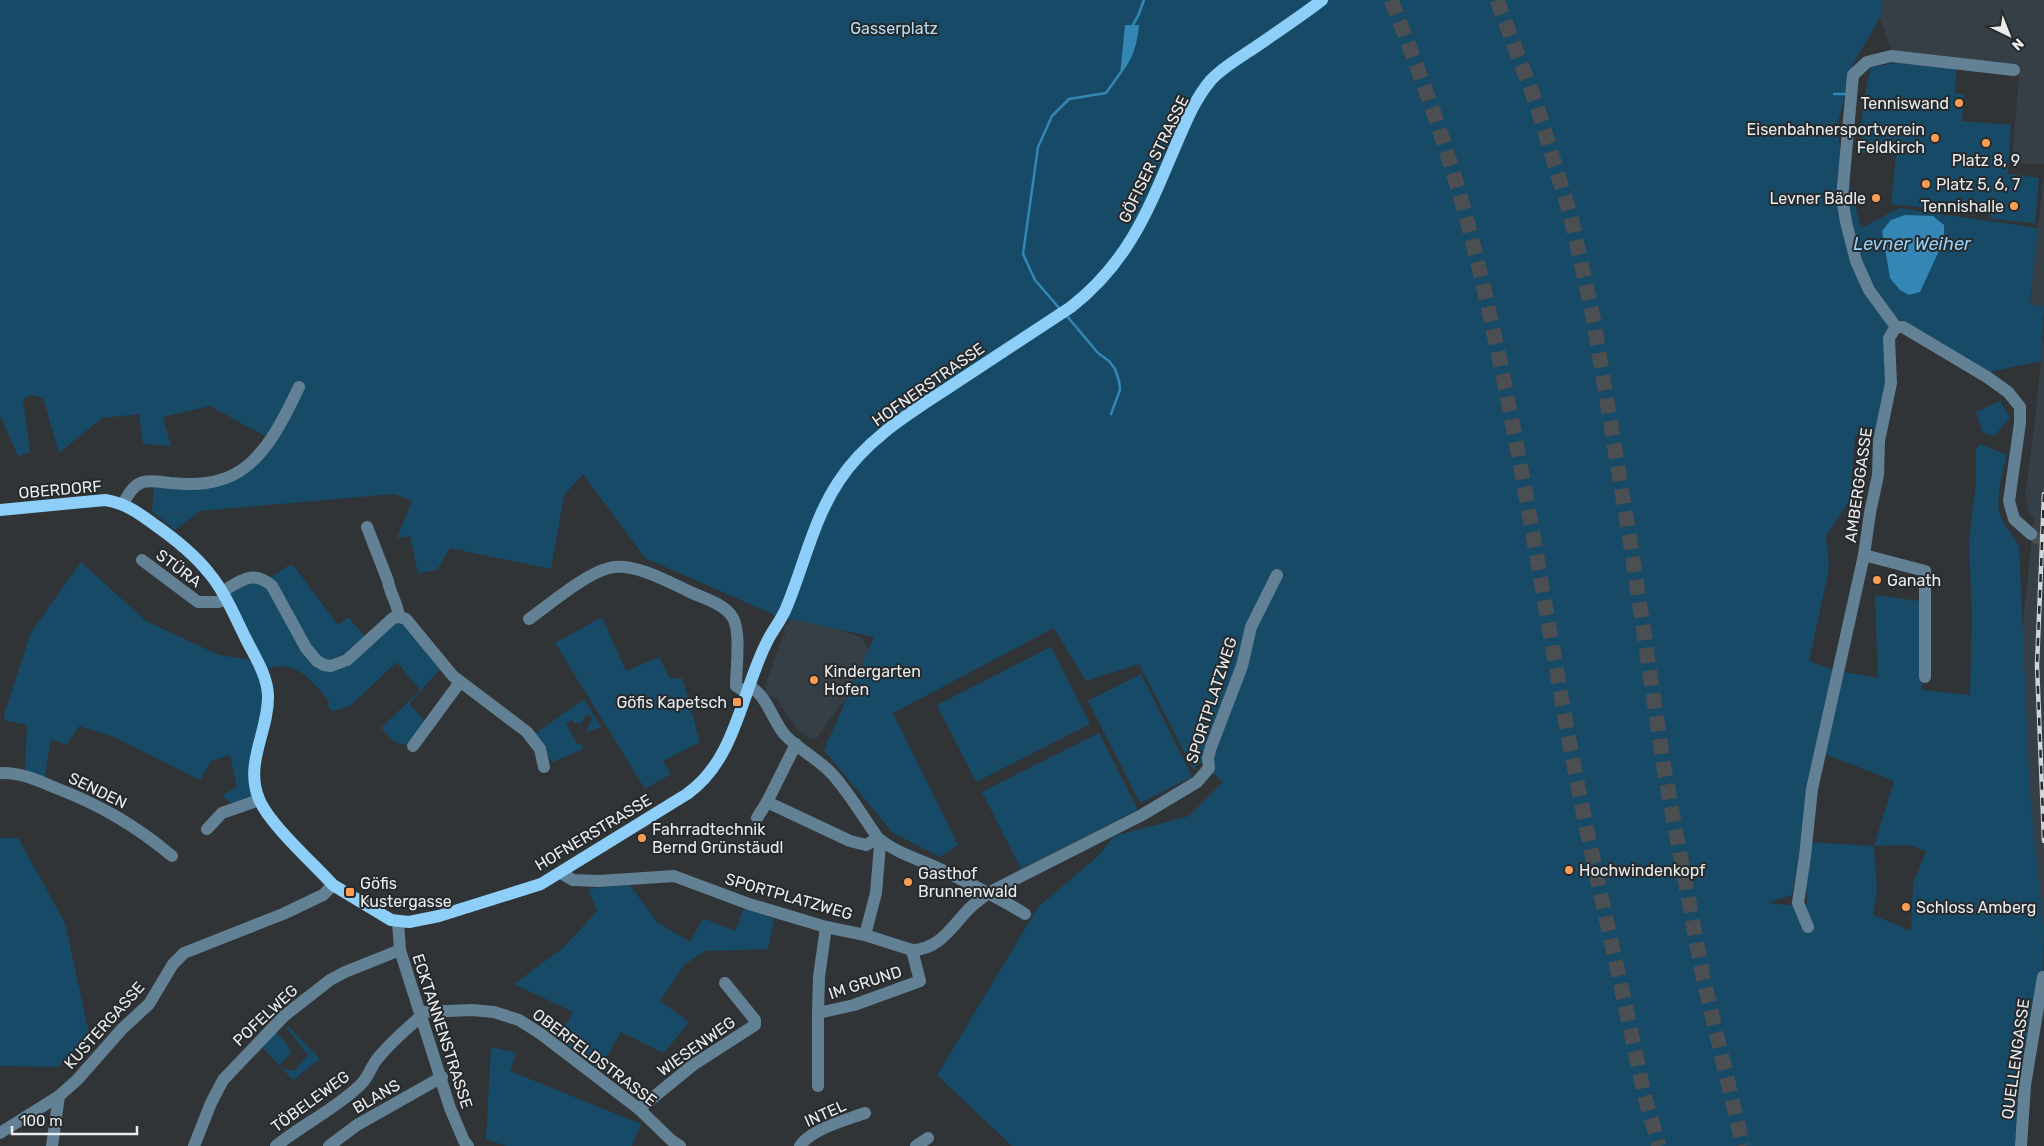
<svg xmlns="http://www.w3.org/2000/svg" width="2044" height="1146" font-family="Rubik,sans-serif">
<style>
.built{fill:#353f45}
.green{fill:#174a66;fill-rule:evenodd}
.water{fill:#3487b4}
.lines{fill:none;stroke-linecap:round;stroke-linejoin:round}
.stream{stroke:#3487b4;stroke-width:2.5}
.minor-tunnel{stroke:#4c4f51;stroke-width:12;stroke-dasharray:12 6;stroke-linecap:butt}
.highway-tunnel{stroke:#4c4f51;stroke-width:15;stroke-dasharray:15 8;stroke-linecap:butt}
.minor{stroke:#628195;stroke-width:12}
.major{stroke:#8dcff8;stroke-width:12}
.rail-casing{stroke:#d1d4d6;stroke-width:4.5}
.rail{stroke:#262a2c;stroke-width:2.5;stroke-dasharray:8;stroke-linecap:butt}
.poi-dot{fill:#fc9d53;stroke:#262a2c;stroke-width:2}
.labels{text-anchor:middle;stroke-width:4;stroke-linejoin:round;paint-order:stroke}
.park-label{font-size:16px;fill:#b5ddf6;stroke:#262a2c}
.poi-label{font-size:16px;fill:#e9ebed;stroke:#262a2c;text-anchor:start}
.street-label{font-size:16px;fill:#e9ebed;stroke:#262a2c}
.water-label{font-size:18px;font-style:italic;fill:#94cff5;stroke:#262a2c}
</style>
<rect width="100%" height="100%" fill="#303436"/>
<g class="built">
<polygon points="1883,0 2044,0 2044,164 2012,163 2019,75 1896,63 1880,18"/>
<polygon points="2044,174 2044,306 2030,306 2038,228"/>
<polygon points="2044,330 2044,932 2042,930 2030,794 2022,633 2034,518 2029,512 2025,496 2035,419"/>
<polygon points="794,618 841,630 862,638 868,650 866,669 860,686 840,705 817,738 812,739 797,729 777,699 766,693 765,686 783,636 785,637 784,630 790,620"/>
</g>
<g class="green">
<path d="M0,0H1883L1880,18L1853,64L1836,129L1861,228L1899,208L2038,228L2030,305L2044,306L2041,361L1990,372L1898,318L1884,333L1883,342L1886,391L1877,434L1855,435L1850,500L1826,536L1829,569L1809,661L1834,670L1878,678L1875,595L1919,601L1922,690L1970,695L1972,616L1969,541L1976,482V449L1980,444L2007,455C2003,472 1996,493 1999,511C2002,523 2013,535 2019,546L2030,794L2044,932L2043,977L2021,1146H1012L937,1075L1038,907L1098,856L1114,836L1189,816L1223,782L1201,762L1193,769L1139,664L1086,681L1054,628L893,713L958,845L940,857L893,833L824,750L874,637L777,616L645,558L583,474L564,495L551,569L450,548L437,570L418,573L410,536L397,538L412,501L394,494L200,511L175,530L152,511L154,482L210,488L274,441L210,406L163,417L171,446L143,444L139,414L102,418L59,453L43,398L30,395L23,400L30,452L18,456L0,416ZM1817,751L1894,781L1874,846L1806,842ZM1910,845L1926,851L1913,884L1911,931L1873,915L1877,890L1874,846ZM1799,856H1805L1807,904L1790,905L1767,903L1792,895Z"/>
<polygon points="1896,63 1956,69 1955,93 1964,94 1962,121 2011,125 2008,174 2039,178 2035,223 1991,219 1991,215 1891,204 1896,155 1860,152 1863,105 1871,67"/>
<polygon points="2000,401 2010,418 1994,436 1983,433 1976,412"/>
<polygon points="81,562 146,621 219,655 246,659 256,665 264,694 254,796 234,805 224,797 224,794 237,787 230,755 211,761 200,780 114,737 79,726 67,745 51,739 44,780 25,770 27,725 4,720 5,712 31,632"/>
<polygon points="293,565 338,625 348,617 366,638 335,662 319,658 270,578 288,566"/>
<path d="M247,581L261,582L323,668L392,624L403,623L441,668L409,704L427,723L408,745L396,743L381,728L420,690L397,662L350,706L333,711L327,706L329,701C314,683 294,657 268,669L229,593Z"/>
<polygon points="602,617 626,671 659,657 670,679 682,678 700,742 663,761 671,774 645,789 555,643"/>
<polygon points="1051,647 1090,724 976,782 937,705"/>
<polygon points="1141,674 1192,777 1140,803 1088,701"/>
<polygon points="584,699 601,727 586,732 592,717 586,714 582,723 574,723 572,720 566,723 577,744 580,743 583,749 553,762 546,755 535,734"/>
<polygon points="1099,733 1138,810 1021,869 982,792"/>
<polygon points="0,838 18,838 65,923 89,1033 59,1067 0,1066"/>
<polygon points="629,884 657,922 690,942 703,918 735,931 744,908 774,919 768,949 705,951 684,965 660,1001 689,1022 664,1053 621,1032 599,1070 559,1039 573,1012 514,984 563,948 597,911 588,889"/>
<path d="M288,1026L320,1059L293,1080L260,1045L275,1031L287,1044L291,1053L279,1065L284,1069L294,1071L308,1055C299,1046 295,1036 286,1027Z"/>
<polygon points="491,1047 516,1053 510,1071 641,1124 632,1146 506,1146 486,1139"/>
</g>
<g class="water">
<path d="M1125,25H1139C1137,45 1133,59 1120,75Z"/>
<polygon points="1905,215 1933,216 1944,225 1944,240 1920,292 1909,295 1900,290 1890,278 1882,231 1891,220"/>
</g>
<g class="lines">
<g class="stream">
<polyline points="1131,28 1138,16 1144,0"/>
<polyline points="1834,94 1845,94"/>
<polyline points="1060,309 1035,280 1023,254 1038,147 1052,116 1069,99 1106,93 1121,72"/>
<polyline points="1066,315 1098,353 1109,361 1115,369 1119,381 1120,390 1111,414"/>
</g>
<polyline class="minor-tunnel" points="2031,534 2044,542"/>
<g class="highway-tunnel">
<path d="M1391,0C1419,70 1445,140 1465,213C1511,386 1537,564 1569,740C1591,858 1620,976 1644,1094L1659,1146"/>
<polyline points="1497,0 1536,103 1571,217 1593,317 1631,546 1664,768 1703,977 1743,1146"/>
</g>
<g class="minor">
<polyline points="1896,327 1869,290 1856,261 1846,222 1842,198 1853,75 1867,62 1891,56 2014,70"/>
<polyline points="1896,327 1903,327 1987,377 2008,392 2020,407 2020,423 2009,501 2014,519 2031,534"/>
<path d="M123,504C128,495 133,485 143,482C151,480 162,482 170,483C194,485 218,485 240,471C268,453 285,416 299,387"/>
<path d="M367,527L388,581C390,594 398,604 399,617"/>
<polyline points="1864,555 1925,571 1925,677"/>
<polyline points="142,560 198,602 218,602 226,600"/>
<path d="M222,592C240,581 253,569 272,586L306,648L317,661L324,665L331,666L347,660L393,618L399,617L406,619L453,676L527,732L540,749L544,767"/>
<path d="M529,619C550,604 585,574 609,568C633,562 667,581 688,591C702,598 724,603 733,618C741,632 736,669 736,686L747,693"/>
<path d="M749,686C767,695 772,720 785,735C799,750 819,759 833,775C850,794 863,817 878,838L880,845L876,893L865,935"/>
<polyline points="413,746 460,682"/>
<path d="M0,773C20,772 37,780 56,788C100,805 135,825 172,856"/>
<path d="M767,802L850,841L866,845L878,838C896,853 918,859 940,869C969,883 998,897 1025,914"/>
<polyline points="757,818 767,802 796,744"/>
<polyline points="207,829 222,813 259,800"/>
<path d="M561,873L573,880L599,881L674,876L749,904L826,927L865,935L912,950C938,950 951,928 967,911C973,904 981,899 988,893L1142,815L1197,782L1209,768L1208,758L1211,747L1242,666L1251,627L1277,575"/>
<polyline points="398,922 400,950 450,1108 464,1141 468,1146"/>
<polyline points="826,927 819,977 818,1013 854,1005 920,981 912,950"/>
<polyline points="1808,927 1798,903 1805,856 1812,789 1864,555 1870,513 1878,475 1879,441 1891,383 1889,338 1896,327"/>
<polyline points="421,1012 472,1010 494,1012 519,1020 541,1034 639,1109 671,1140 680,1146"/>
<polyline points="818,1013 818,1086"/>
<polyline points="639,1109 693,1065 755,1025 755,1020 725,983"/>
<polyline points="0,1133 59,1096 77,1080 122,1029 149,1004 173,964 184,953 283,914 323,895 333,885"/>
<polyline points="52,1146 59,1096"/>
<polyline points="194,1146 211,1103 223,1080 284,1016 330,980 345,972 400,950"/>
<path d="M276,1146C302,1125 335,1109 358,1087C367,1080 369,1071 375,1062C388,1044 406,1030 422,1015"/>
<polyline points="329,1146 357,1125 442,1077"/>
<path d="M800,1146C811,1129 846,1120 865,1113"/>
<polyline points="916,1146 928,1138"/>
<polyline points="2021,1146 2025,1085 2043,977"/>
</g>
<path class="major" d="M0,510L105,500C125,503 139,513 155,525C175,539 194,554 209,573C225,592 235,617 246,639C255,657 267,675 268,695C269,731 244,763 259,799C269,824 313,863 333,885L391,920L409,922L439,916L541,884L687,794C728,765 738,714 755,670C759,659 764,647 770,636C776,626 783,617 787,606C804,565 814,518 839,481C868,436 917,409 960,380C997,356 1034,331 1071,307C1125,265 1146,216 1172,154C1183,129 1193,101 1211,80C1223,67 1239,58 1254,48C1277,32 1300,17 1322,0"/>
<g class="rail-casing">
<polyline id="rail" points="2044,494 2037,665 2044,841"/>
</g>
<use href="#rail" class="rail"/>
</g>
<g class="poi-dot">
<circle cx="1959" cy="103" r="5"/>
<circle cx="1935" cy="138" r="5"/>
<circle cx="1986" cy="143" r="5"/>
<circle cx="1926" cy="184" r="5"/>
<circle cx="1876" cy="198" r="5"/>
<circle cx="2014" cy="206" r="5"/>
<circle cx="1877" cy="580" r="5"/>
<circle cx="814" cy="680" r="5"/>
<rect x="732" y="697" width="10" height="10" rx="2.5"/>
<circle cx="642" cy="838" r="5"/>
<circle cx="1569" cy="870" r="5"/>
<circle cx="908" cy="882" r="5"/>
<rect x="345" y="887" width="10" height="10" rx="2.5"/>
<circle cx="1906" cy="907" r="5"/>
</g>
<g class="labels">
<g class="park-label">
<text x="894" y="34">Gasserplatz</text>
</g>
<g class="poi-label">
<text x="1949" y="109" text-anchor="end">Tenniswand</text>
<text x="1925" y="135" text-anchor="end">Eisenbahnersportverein<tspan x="1925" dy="18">Feldkirch</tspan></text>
<text x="1986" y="166" text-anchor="middle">Platz 8, 9</text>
<text x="1936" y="190">Platz 5, 6, 7</text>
<text x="1866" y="204" text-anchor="end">Levner Bädle</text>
<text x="2004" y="212" text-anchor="end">Tennishalle</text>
<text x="1887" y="586">Ganath</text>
<text x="824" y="677">Kindergarten<tspan x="824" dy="18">Hofen</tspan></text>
<text x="727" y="708" text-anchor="end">Göfis Kapetsch</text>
<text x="652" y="835">Fahrradtechnik<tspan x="652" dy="18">Bernd Grünstäudl</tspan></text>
<text x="1579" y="876">Hochwindenkopf</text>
<text x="918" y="879">Gasthof<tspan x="918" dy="18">Brunnenwald</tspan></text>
<text x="360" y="889">Göfis<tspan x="360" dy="18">Kustergasse</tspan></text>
<text x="1916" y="913">Schloss Amberg</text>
</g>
<g class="street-label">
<text transform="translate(1153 159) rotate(-64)" y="6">GÖFISER STRASSE</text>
<text transform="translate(928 384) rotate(-35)" y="6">HOFNERSTRASSE</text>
<text transform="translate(1858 485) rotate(-82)" y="6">AMBERGGASSE</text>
<text transform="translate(60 489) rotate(-5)" y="6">OBERDORF</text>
<text transform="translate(179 568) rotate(37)" y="6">STÜRA</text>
<text transform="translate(1211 700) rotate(-72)" y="6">SPORTPLATZWEG</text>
<text transform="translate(98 790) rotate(26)" y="6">SENDEN</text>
<text transform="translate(593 832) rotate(-31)" y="6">HOFNERSTRASSE</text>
<text transform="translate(789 896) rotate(16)" y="6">SPORTPLATZWEG</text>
<text transform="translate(865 982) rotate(-18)" y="6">IM GRUND</text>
<text transform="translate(265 1015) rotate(-43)" y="6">POFELWEG</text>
<text transform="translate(104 1025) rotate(-48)" y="6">KUSTERGASSE</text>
<text transform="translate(443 1031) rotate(72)" y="6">ECKTANNENSTRASSE</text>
<text transform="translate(696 1046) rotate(-35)" y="6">WIESENWEG</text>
<text transform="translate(595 1057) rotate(37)" y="6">OBERFELDSTRASSE</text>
<text transform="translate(2015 1059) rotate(-82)" y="6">QUELLENGASSE</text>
<text transform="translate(376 1096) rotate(-30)" y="6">BLANS</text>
<text transform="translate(310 1101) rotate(-36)" y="6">TÖBELEWEG</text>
<text transform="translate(825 1113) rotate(-24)" y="6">INTEL</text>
</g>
<g class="water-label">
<text x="1912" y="250">Levner Weiher</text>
</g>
</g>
<g transform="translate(2009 35) rotate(137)" stroke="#262a2c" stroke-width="4" paint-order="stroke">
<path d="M0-4L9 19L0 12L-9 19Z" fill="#e9ebed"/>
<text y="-8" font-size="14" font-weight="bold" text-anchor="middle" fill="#e9ebed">N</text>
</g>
<path d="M12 1126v8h125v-8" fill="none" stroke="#e9ebed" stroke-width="2.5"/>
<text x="20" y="1126" font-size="15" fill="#e9ebed" stroke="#262a2c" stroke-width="4" paint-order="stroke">100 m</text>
</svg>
